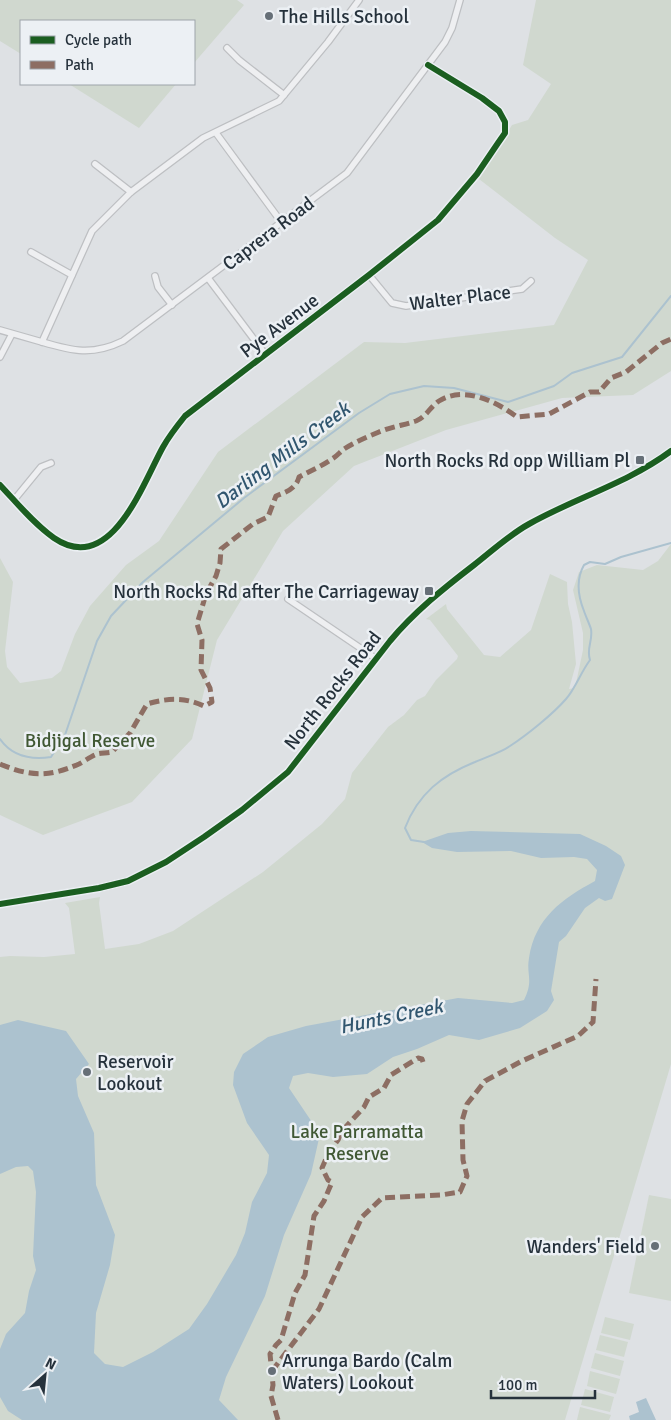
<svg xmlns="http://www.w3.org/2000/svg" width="671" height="1420" font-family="Signika,sans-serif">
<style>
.green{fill:#d0d8cf}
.water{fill:#acc2cf}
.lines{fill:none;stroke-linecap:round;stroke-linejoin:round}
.stream{stroke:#acc2cf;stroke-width:2}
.street-casing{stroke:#bdbfc2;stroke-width:8}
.street{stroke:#eeeff1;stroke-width:5.5}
.secondary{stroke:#bcc1c4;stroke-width:8}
.quiet{stroke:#8d6e63;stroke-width:5;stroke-dasharray:10 5;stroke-linecap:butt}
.cycleway-casing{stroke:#ecf0f4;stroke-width:9}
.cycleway{stroke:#1b5e20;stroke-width:6}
.poi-dot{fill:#666f77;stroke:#ecf0f4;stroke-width:2}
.labels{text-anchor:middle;stroke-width:5;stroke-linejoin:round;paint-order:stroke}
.poi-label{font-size:19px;fill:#26323c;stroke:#ecf0f4;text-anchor:start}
.street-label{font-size:19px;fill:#26323c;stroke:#ecf0f4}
.park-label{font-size:19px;fill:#405834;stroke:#ecf0f4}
.water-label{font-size:20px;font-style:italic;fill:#31566f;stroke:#ecf0f4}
</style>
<rect width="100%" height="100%" fill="#dee1e4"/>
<g class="green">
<polygon points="0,0 237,0 244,5 194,63 194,21 21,21 21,54 0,41"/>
<polygon points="536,0 671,0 671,371 633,395 562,398 446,430 354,466 283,531 217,640 192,739 132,802 43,835 0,815 0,558 13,582 5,651 7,667 20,683 52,678 61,671 75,634 90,606 126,565 159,541 218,452 364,342 405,343 554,325 588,260 555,238 479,179 512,125 528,120 551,84 523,65"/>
<polygon points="69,84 176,84 139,128"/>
<polygon points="671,544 671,1064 565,1420 0,1420 0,957 10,956 44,957 75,954 69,908 65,903 100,897 99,903 105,949 139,944 173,931 263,872 322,824 345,799 352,773 388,727 404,715 417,700 425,696 436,680 457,659 458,656 430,620 426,619 446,604 447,609 484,655 500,657 531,630 550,574 567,582 568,604 572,622 576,664 569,689 575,688 583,650 583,633 573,590 579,572 597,565 643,570 658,561"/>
<polygon points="649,1195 671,1199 671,1301 629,1293"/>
<polygon points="605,1317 634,1324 630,1340 601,1333"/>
<polygon points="600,1335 628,1342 624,1357 596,1350"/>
<polygon points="595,1353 624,1361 620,1376 591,1368"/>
<polygon points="590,1371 620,1379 616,1394 587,1386"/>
<polygon points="585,1389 614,1397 610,1412 581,1405"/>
<polygon points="580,1407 611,1415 609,1420 577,1420"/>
</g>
<g class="water">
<path d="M471,831L580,834L606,846L621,856L625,865L612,899L605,901L599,898L585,908L566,936L559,942L551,991L554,1000L547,1011L520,1028L479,1040L449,1035L417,1049L393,1057L367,1074L333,1077L308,1073L293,1076L289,1088L320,1134L311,1174L284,1235L265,1296L226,1377L219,1400L238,1420H22L8,1411L0,1397V1349L6,1334L25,1313L29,1291L36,1270L33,1256L36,1192L33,1171L28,1166L16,1167L0,1174V1025L18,1020L66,1031L89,1064L76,1079L78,1096L94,1133L96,1185L115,1235L110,1265L96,1313L94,1353L105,1364L123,1367L153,1352L189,1329L207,1304L236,1255L245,1233L252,1202L267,1173L269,1155L247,1123L233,1085L234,1072L243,1054L268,1037L306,1026L458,998L512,1003L524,1000C534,980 526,975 529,958C535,918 562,899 595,881L597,870L587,859L574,857L541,858L511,851L457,852L432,848L422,842L448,833Z"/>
<polygon points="646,1398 656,1420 630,1420 629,1416 639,1412 636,1402"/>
</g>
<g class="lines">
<g class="stream">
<path d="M0,739C12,756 31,760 51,757L65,735L97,641L111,616L143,582L244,498L359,413L390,394L424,386L454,388L508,402L554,386L572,373L622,357L671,296"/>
<path d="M424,842L411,840L405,828C418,794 442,775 475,762C486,757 500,753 510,746C527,735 553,714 566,699C575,689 581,672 590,660C586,648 593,642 591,629C589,623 586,617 584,611C578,596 576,579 584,565L590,562L605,564L621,557L671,543"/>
</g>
<g class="street-casing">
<g id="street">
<polyline points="227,48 239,60 284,95"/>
<polyline points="216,133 282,223"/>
<polyline points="95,164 131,192"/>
<polyline points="31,252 72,275"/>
<polyline points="369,275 392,303 406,306 522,289 531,281"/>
<polyline points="155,276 158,287 172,305"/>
<polyline points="208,278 265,354"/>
<path d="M0,330C14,334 28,338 42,342C73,351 92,356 123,341L347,173L445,42L452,28L460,0"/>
<polyline points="42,342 92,231 131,192 203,138 279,101 328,42 359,0"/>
<polyline points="0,357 12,334"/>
<path d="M0,485C17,503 34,524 54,538C111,577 143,483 163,447C169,436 177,426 185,416L369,275L438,220L477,174L498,143L505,133V122L499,111L482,98L428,65"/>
<polyline points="14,500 41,467 51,463"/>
<polyline points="288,599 375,658"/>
</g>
</g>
<use href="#street" class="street"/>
<path class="secondary" d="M0,904L99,888L128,881L166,862L204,837L242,810L288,772L390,641C414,612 444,588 474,565C492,551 509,535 529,524C575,498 628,483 671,451"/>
<g class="quiet">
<path d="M0,764C31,777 49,777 79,764C85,761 91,756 97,754C101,753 107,753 112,752L130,733L147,704C167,698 185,697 204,706L212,702L210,688L201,670L202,640L197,624L206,594L216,576L220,563L221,549L253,524L268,517L276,496C286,492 296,489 299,477C310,471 322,466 332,459C337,456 340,452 344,449C355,442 367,437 379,432C391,427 404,425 416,421C426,417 430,407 439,401C464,385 497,402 517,417L549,414L590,392H599L611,378L626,372L662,343L671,339"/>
<polyline points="272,1371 319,1309 362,1217 382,1198 441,1195 460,1192 467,1176 463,1160 462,1121 467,1104 485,1081 522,1061 578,1036 593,1022 596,979"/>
<polyline points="278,1420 271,1396 273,1385 270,1354 276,1345 281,1340 295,1293 305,1275 314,1216 324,1201 332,1182 328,1180 322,1168 329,1152 338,1140 341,1132 364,1107 369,1097 384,1088 391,1075 418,1058 422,1059 423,1062"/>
</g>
<g class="cycleway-casing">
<g id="cycleway">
<path d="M0,485C17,503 34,524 54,538C111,577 143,483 163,447C169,436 177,426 185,416L369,275L438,220L477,174L498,143L505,133V122L499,111L482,98L428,65"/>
<path d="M0,904L99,888L128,881L166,862L204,837L242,810L288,772L390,641C414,612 444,588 474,565C492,551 509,535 529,524C575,498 628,483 671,451"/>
</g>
</g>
<use href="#cycleway" class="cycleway"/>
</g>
<g class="poi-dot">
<circle cx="269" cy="16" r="5"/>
<rect x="635" y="455" width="10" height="10" rx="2.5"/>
<rect x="424" y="586" width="10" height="10" rx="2.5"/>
<circle cx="87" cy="1072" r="5"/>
<circle cx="655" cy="1246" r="5"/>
<circle cx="272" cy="1371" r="5"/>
</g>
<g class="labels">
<g class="poi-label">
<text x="279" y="23">The Hills School</text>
<text x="630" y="467" text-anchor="end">North Rocks Rd opp William Pl</text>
<text x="419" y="598" text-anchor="end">North Rocks Rd after The Carriageway</text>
<text x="97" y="1068">Reservoir<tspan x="97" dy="22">Lookout</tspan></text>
<text x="645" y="1253" text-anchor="end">Wanders' Field</text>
<text x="282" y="1367">Arrunga Bardo (Calm<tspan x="282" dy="22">Waters) Lookout</tspan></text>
</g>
<g class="street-label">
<text transform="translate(268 233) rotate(-37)" y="7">Caprera Road</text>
<text transform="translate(460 297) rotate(-7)" y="7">Walter Place</text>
<text transform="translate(279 325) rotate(-37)" y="7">Pye Avenue</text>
<text transform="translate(332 690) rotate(-52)" y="7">North Rocks Road</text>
</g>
<g class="park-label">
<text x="90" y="747">Bidjigal Reserve</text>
<text x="357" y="1138">Lake Parramatta<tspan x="357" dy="22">Reserve</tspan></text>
</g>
<g class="water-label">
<text transform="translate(282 455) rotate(-37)" y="7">Darling Mills Creek</text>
<text transform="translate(391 1016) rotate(-12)" y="7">Hunts Creek</text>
</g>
</g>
<rect x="20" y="20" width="175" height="65" fill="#ecf0f4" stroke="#9da4aa"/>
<rect x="30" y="36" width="25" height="8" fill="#1b5e20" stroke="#9da4aa"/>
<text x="65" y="45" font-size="15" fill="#26323c">Cycle path</text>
<rect x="30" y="61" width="25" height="8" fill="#8d6e63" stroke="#9da4aa"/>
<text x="65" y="70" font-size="15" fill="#26323c">Path</text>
<g transform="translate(45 1375) rotate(27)" stroke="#ecf0f4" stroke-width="4" paint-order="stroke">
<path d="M0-4L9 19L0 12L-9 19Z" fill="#26323c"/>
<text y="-8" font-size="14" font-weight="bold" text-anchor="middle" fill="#26323c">N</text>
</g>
<path d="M491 1390v8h104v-8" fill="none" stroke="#26323c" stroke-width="2.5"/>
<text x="498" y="1390" font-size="15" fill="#26323c" stroke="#ecf0f4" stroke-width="4" paint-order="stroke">100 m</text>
</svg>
